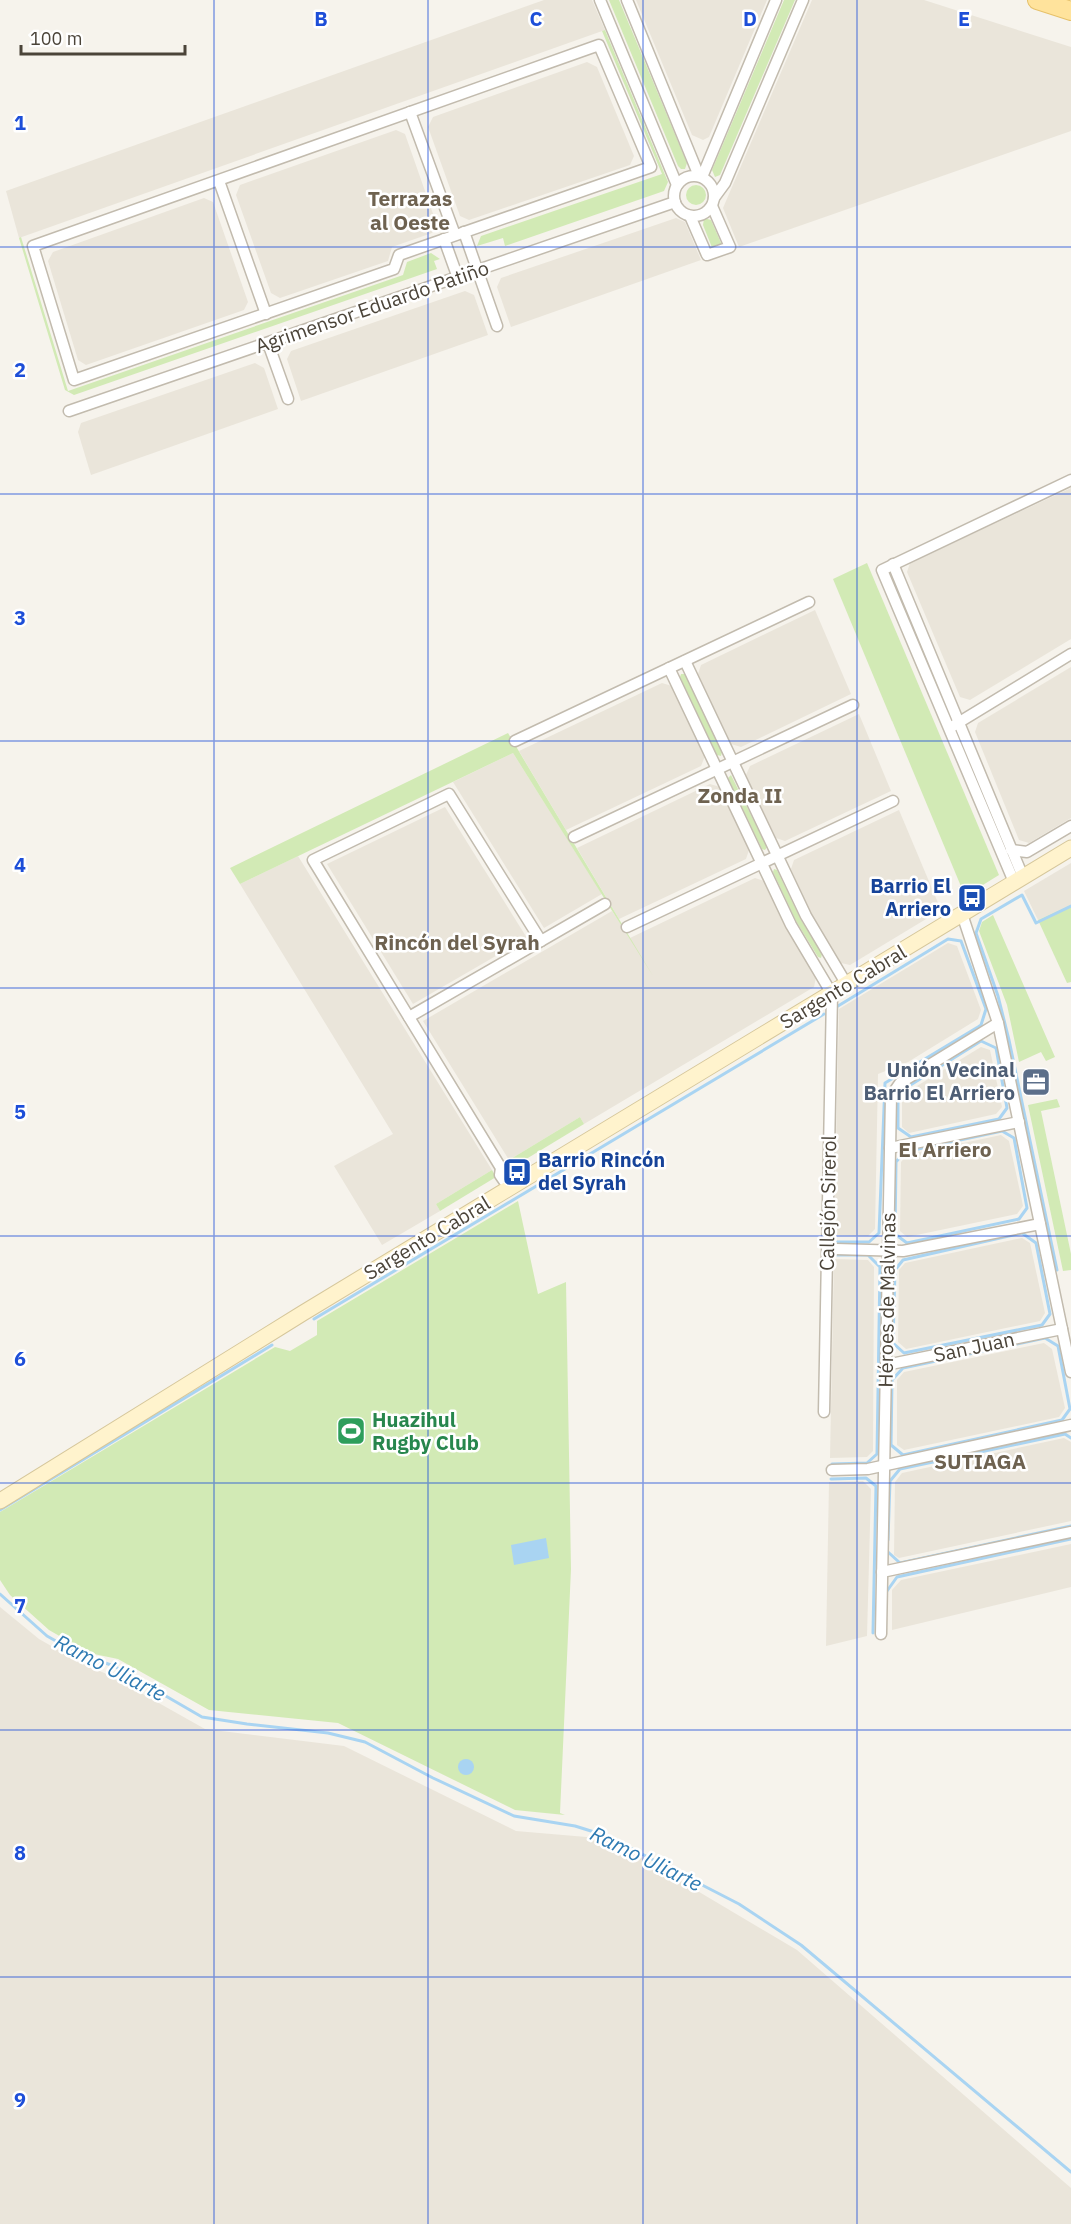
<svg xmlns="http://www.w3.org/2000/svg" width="1071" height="2224" font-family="'IBM Plex Sans',sans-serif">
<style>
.residential{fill:#eae5da}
.green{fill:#d2eab5}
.water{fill:#a9d4f2}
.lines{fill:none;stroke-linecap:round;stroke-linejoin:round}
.stream{stroke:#a9d4f2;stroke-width:3}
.street-casing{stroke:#c2bbae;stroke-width:13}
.secondary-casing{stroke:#d6c79b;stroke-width:17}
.primary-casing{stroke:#e6c16a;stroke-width:20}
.street{stroke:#fff;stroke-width:10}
.secondary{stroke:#fff3cd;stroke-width:15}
.primary{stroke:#ffe39c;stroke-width:18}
.grid{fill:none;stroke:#1d4ed8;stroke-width:1.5;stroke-opacity:0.55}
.labels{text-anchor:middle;stroke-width:5;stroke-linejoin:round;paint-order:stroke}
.street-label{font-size:20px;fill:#4b4439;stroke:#fff}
.transit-label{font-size:20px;font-weight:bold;fill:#164399;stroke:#fff;text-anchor:end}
.service-label{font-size:20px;font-weight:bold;fill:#4e5e75;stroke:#fff;text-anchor:end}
.leisure-label{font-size:20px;font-weight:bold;fill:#27864d;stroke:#fff;text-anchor:start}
.neighbourhood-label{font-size:21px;font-weight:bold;fill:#6e6250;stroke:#fff}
.water-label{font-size:21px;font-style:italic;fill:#2e7ab2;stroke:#fff}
.grid-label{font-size:20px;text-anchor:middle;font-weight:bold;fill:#1d4ed8;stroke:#fff;stroke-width:5;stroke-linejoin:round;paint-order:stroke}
</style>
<rect width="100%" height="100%" fill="#f6f3ec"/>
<g class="residential">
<polygon points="544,0 592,0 605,30 19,238 6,191"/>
<polygon points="636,0 767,0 709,137 703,140 692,135"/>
<polygon points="812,0 924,0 1071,47 1071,131 739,247 723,208"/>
<polygon points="587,62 597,67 634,156 630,165 469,220 460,216 428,127 433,117"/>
<polygon points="396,130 405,134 432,211 437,224 432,233 392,247 388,261 280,298 271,293 236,195 240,185"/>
<polygon points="204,198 213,202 248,302 244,310 86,365 78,360 48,261 53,252"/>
<polygon points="676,218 685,222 701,260 511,327 497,287 501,278"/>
<polygon points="465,291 474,295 488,335 301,401 287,359 291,351"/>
<polygon points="255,363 264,368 278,409 91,475 78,432 81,423"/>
<polygon points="1071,488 1071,639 970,700 960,697 907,572 910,563"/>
<polygon points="815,610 851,694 741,747 731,744 698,674 701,665"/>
<polygon points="1071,667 1071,818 1029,843 1019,840 975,732 978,723"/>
<polygon points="662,683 672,686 705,756 701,766 566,830 519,751"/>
<polygon points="859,714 891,791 785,841 776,838 746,775 750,766"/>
<polygon points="513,753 602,894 544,928 453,782"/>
<polygon points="710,784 720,787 749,850 746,859 619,919 577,848"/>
<polygon points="445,807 527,938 413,1004 327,864"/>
<polygon points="899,810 941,910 850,965 841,963 811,913 791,869 794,860"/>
<polygon points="298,856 492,1170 436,1204 440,1211 382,1245 334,1166 393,1134 240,884"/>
<polygon points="1071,863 1071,905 1038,920 1024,891"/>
<polygon points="755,878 764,881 786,928 816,977 814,987 584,1124 580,1117 509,1160 423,1021 612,911 633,943 630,938"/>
<polygon points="948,943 957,946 981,1010 978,1019 908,1062 878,1074 875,1229 868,1236 834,1235 839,1009"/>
<polygon points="981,1047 990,1050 1002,1107 996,1114 909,1133 902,1127 902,1101 907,1092"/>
<polygon points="1001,1135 1009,1141 1021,1196 1023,1206 1017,1214 907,1237 900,1231 901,1162 907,1155"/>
<polygon points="1022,1238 1030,1243 1045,1313 1040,1321 906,1349 898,1342 899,1270 905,1263"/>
<polygon points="834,1259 868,1260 874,1267 873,1451 867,1457 830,1458"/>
<polygon points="1044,1343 1052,1349 1065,1408 1059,1417 904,1450 897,1445 897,1380 904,1372"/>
<polygon points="1064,1438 1071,1442 1071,1521 899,1558 894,1555 895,1482 902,1473"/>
<polygon points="863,1481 871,1489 867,1636 826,1646 829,1482"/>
<polygon points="1071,1544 1071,1587 892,1630 892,1590 901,1580"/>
<polygon points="0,1607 39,1639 83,1664 109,1675 205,1729 344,1746 516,1831 610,1839 797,1950 1071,2188 1071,2224 0,2224"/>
</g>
<g class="green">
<polygon points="609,0 619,0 687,163 685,169 681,169 678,166"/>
<polygon points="784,0 795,0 720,175 715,177 712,170"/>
<polygon points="605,30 668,182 664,191 505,246 503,238 477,246 481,236 662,174 602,31"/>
<circle cx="696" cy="195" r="10"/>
<polygon points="704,218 711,220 725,252 715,255 703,225"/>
<polygon points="21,237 68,391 403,275 407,262 431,253 440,259 434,261 437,269 74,395 65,390 19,238"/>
<polygon points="867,563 999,875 965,896 833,579"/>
<polygon points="681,674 685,674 722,752 721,756 717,755 680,677"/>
<polygon points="508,733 653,976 513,753 240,884 230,868"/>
<polygon points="731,775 767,847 765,850 762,849 728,778"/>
<polygon points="774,869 777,870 801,920 822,954 821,958 818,957 796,921 773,872"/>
<polygon points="1071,905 1071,982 1067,983 1038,920"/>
<polygon points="993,915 1055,1057 1046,1061 1041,1052 1019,1062 1007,1005 979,931 982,922"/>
<polygon points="1057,1099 1060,1107 1041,1111 1071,1254 1071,1270 1063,1271 1028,1105"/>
<polygon points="580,1117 584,1124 513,1167 509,1160"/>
<polygon points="492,1170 496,1177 440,1211 436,1204"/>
<polygon points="518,1201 538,1294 566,1282 571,1569 560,1813 565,1815 515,1810 338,1723 209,1710 118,1659 89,1653 49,1630 10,1595 0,1580 0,1512 275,1347 290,1351 317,1335 317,1321"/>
</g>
<g class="water">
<polygon points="546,1538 549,1558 514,1565 511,1545"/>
<circle cx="466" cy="1767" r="8"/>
</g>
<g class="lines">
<g class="stream">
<polygon points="981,1041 996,1048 1007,1108 999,1119 911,1137 898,1128 898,1101 904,1089"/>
<polygon points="1002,1131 1014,1138 1027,1208 1019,1219 907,1243 895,1234 896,1162 904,1152"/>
<polygon points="1022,1233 1036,1243 1050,1314 1042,1325 904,1353 893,1343 895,1270 903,1260"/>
<polyline points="837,1242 869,1242 879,1233 885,1083 978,1027 981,1025 986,1009 961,941 948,939 838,1006"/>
<polyline points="1057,1270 1009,1040 998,996 976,933 981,919 1022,895 1036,923 1071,906"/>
<polyline points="314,1319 824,1014"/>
<polygon points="1045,1338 1058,1346 1070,1409 1062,1420 903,1455 891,1445 892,1380 903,1368"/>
<polyline points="832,1464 867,1463 877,1454 880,1267 868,1255 837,1255"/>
<polyline points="831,1479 866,1478 876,1486 873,1633"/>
<polyline points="0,1510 272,1345"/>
<polyline points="888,1540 890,1481 900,1469 1065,1434 1071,1438"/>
<polyline points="888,1552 900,1563 1071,1526"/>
<polyline points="887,1591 897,1577 1071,1539"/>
<polyline points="0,1594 47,1636 79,1654 114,1666 202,1717 247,1724 328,1733 365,1742 433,1778 514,1816 575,1826 607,1836 739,1904 801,1945 1071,2172"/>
</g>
<g class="street-casing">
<g id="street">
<polyline points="600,0 677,185"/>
<polyline points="627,0 699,176"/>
<polygon points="599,45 651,167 399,255 394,269 74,380 33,246"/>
<polyline points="410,112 455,235"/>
<circle cx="694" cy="196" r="20"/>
<polyline points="702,177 776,0"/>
<polyline points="219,181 266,314"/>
<polyline points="714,198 725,183 803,0"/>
<polyline points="690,216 707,255 730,247 712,206"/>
<polyline points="464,232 497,326"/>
<polyline points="444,239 458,278"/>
<polyline points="268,343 288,399"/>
<polyline points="69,411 675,202"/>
<polyline points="893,564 1023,877"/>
<polyline points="685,661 806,916 847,985"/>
<polyline points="669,668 791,925 832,994 824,1412"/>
<polyline points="953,726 1071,654"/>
<polyline points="515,741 809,602"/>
<polyline points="574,837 853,705"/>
<polyline points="1011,850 1027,852 1071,826"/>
<polyline points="1014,882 882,570 1071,480"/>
<polyline points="962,914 998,1023 1071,1372"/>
<polyline points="627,927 893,801"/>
<polyline points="409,1017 605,904"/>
<polyline points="890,1148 1019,1122"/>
<polyline points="501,1168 507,1170 516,1184"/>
<polyline points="509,1188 500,1175 501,1168 313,860 449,794 541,941"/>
<polyline points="836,1249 903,1251 1040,1224"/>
<polyline points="886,1365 1062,1329"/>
<polyline points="832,1470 868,1469 1071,1425"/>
<polyline points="882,1572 1071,1532"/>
<polyline points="881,1634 891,1096 900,1083 998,1023"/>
</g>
</g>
<g class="secondary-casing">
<polyline id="secondary" points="0,1501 303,1313 1071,848"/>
</g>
<g class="primary-casing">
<polyline id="primary" points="1037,0 1071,11"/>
</g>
<use href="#street" class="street"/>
<use href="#secondary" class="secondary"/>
<use href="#primary" class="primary"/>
</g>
<path class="grid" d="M214,0V2224M428,0V2224M643,0V2224M857,0V2224M0,247H1071M0,494H1071M0,741H1071M0,988H1071M0,1236H1071M0,1483H1071M0,1730H1071M0,1977H1071"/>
<defs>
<g id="bus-square" transform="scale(1.5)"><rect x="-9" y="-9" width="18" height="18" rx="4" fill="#1a4fb4" stroke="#fff"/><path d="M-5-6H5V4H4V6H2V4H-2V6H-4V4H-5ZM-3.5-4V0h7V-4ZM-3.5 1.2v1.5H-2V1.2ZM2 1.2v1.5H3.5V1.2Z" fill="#fff"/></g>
<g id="office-square" transform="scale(1.5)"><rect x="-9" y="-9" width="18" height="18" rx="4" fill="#5c6f8a" stroke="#fff"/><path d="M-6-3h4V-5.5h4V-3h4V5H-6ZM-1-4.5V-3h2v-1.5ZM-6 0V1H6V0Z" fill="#fff"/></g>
<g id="stadium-square" transform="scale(1.5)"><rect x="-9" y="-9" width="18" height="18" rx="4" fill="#2e9e5b" stroke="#fff"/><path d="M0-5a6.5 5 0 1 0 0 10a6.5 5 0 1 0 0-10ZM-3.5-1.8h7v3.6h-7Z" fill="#fff"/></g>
</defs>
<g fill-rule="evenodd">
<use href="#bus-square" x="972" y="898"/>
<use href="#office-square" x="1036" y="1082"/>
<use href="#bus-square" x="517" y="1172"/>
<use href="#stadium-square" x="351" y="1431"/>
</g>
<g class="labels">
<g class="street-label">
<text transform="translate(372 307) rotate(-19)" y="7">Agrimensor Eduardo Patiño</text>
<text transform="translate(843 987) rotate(-31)" y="7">Sargento Cabral</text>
<text transform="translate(828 1203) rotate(-89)" y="7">Callejón Sirerol</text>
<text transform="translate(427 1238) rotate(-31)" y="7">Sargento Cabral</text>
<text transform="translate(887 1300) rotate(-89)" y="7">Héroes de Malvinas</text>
<text transform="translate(974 1347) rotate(-12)" y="7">San Juan</text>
</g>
<g class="transit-label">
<text x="951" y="893">Barrio El<tspan x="951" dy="23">Arriero</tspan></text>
<text x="538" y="1167" text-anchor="start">Barrio Rincón<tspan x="538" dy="23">del Syrah</tspan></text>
</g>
<g class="service-label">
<text x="1015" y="1077">Unión Vecinal<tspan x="1015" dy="23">Barrio El Arriero</tspan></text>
</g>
<g class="leisure-label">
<text x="372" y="1427">Huazihul<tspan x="372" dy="23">Rugby Club</tspan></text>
</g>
<g class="neighbourhood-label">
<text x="410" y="206">Terrazas<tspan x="410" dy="24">al Oeste</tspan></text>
<text x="740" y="803">Zonda II</text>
<text x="457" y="950">Rincón del Syrah</text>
<text x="945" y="1157">El Arriero</text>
<text x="980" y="1469">SUTIAGA</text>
</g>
<g class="water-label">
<text transform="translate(110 1668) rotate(27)" y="7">Ramo Uliarte</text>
<text transform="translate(646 1859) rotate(26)" y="7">Ramo Uliarte</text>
</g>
</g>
<g class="grid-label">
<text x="321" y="26">B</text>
<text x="536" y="26">C</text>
<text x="750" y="26">D</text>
<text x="964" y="26">E</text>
<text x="20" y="130">1</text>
<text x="20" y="377">2</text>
<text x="20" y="625">3</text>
<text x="20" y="872">4</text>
<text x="20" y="1119">5</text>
<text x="20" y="1366">6</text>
<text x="20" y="1613">7</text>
<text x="20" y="1860">8</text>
<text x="20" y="2107">9</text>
</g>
<path d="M21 45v9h164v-9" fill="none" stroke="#4b4439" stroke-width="3"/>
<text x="30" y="45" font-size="18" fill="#4b4439" stroke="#ffffff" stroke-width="4.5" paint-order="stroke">100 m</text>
</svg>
